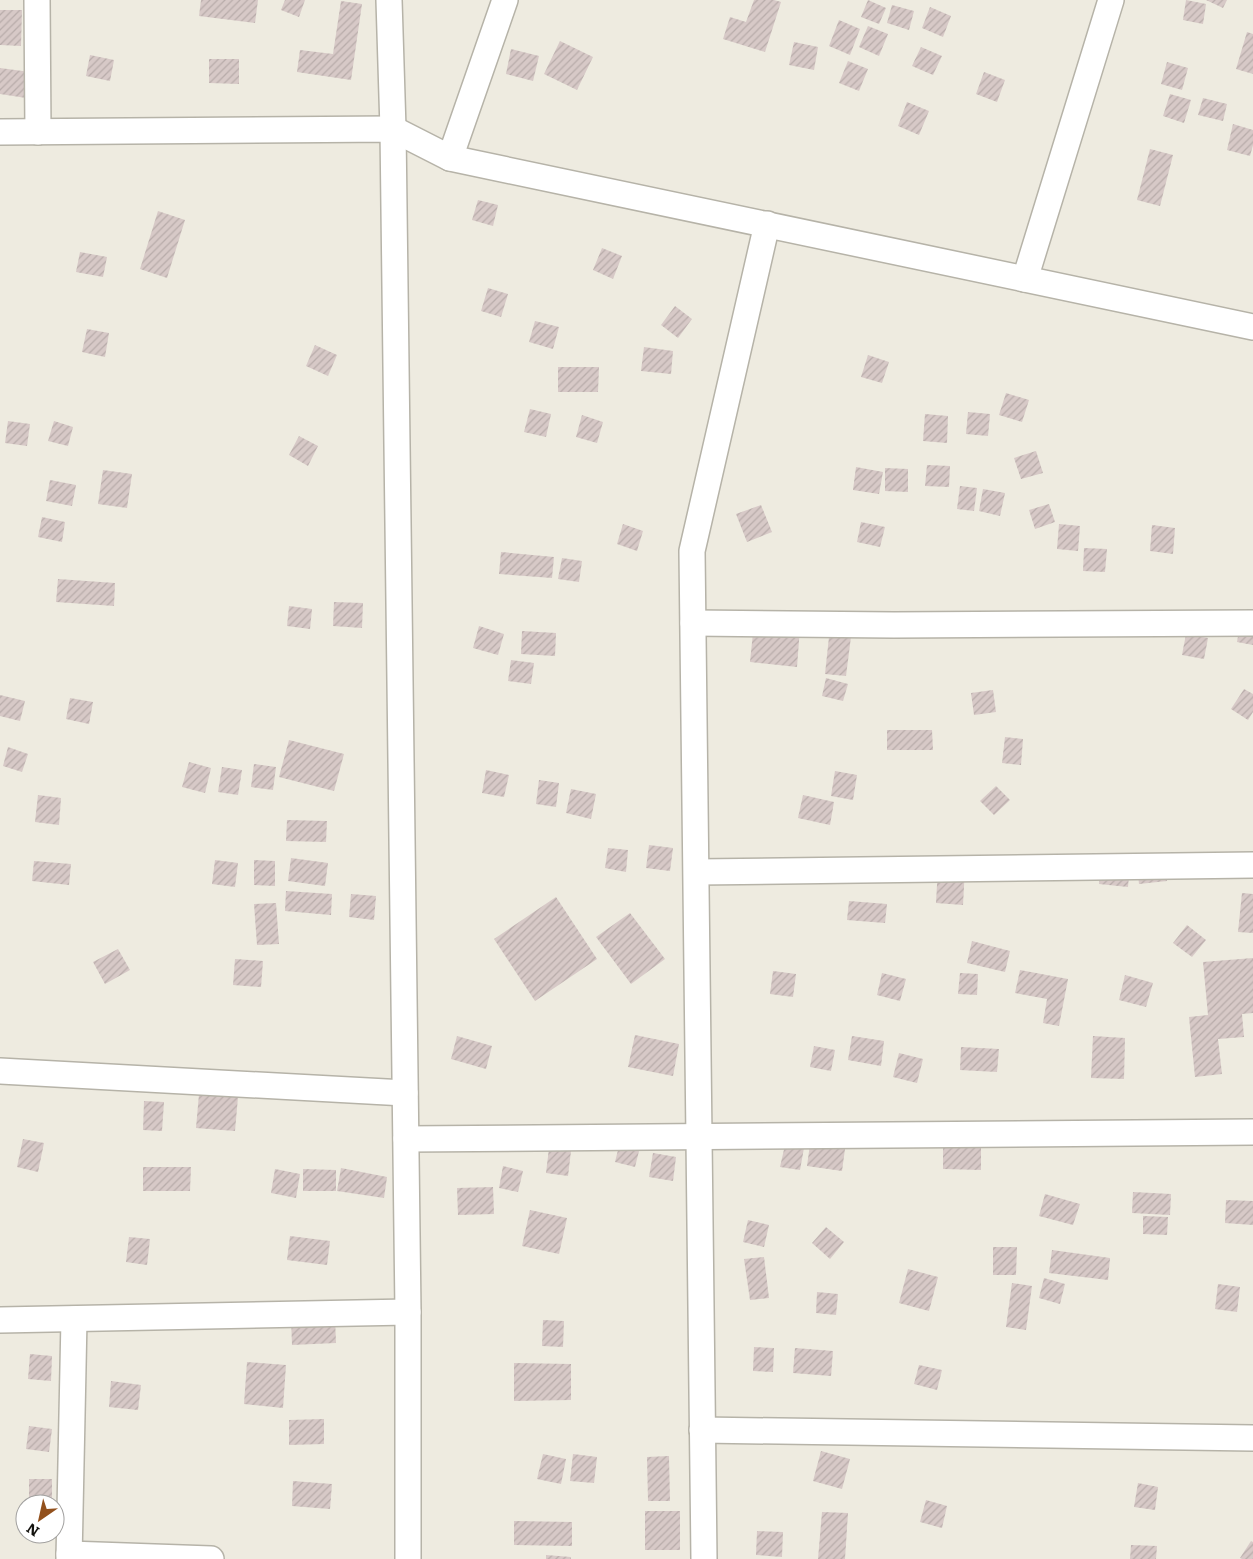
<svg xmlns="http://www.w3.org/2000/svg" width="1253" height="1559" font-family="Literata,serif">
<style>
.building{fill:url(#building-hatch)}
.lines{fill:none;stroke-linecap:round;stroke-linejoin:round}
.street-casing{stroke:#b6b3a8;stroke-width:28}
.street{stroke:#fff;stroke-width:25}
</style>
<defs>
<pattern id="building-hatch" width="6" height="6" patternUnits="userSpaceOnUse" patternTransform="scale(1.25)"><rect width="6" height="6" fill="#d7c9c7"/><path d="M-1 1l2-2M0 6l6-6M5 7l2-2" fill="none" stroke="#b8acaa"/></pattern>
</defs>
<rect width="100%" height="100%" fill="#eeebe0"/>
<g class="building">
<polygon points="201,0 258,0 255,23 199,16"/>
<polygon points="285,0 305,0 299,17 281,10"/>
<polygon points="754,0 774,0 781,2 765,52 723,39 730,17 746,22"/>
<polygon points="868,0 886,8 879,24 861,17"/>
<polygon points="1186,0 1206,4 1203,24 1183,20"/>
<polygon points="1206,0 1227,0 1223,8"/>
<polygon points="341,1 362,4 351,80 297,72 300,50 333,54"/>
<polygon points="892,5 914,11 909,30 887,23"/>
<polygon points="930,7 951,16 943,37 922,28"/>
<polygon points="0,10 22,10 21,46 0,45"/>
<polygon points="839,20 860,29 850,55 829,46"/>
<polygon points="868,26 888,34 879,56 859,47"/>
<polygon points="1247,32 1253,34 1253,74 1236,69"/>
<polygon points="560,41 593,57 577,90 544,74"/>
<polygon points="794,42 818,47 814,70 789,65"/>
<polygon points="921,47 942,56 933,75 912,66"/>
<polygon points="511,49 539,56 533,81 506,74"/>
<polygon points="90,55 114,60 110,81 86,76"/>
<polygon points="209,59 239,59 239,84 209,83"/>
<polygon points="848,61 868,69 859,91 839,83"/>
<polygon points="1167,62 1188,68 1182,90 1161,84"/>
<polygon points="0,68 30,72 26,98 0,94"/>
<polygon points="984,72 1005,80 997,102 976,94"/>
<polygon points="1170,94 1191,100 1184,123 1163,116"/>
<polygon points="1203,98 1227,104 1223,121 1198,115"/>
<polygon points="907,102 929,111 919,135 898,126"/>
<polygon points="1233,124 1253,130 1253,145 1250,156 1227,150"/>
<polygon points="1150,149 1173,155 1160,206 1137,200"/>
<polygon points="478,200 498,205 493,226 472,220"/>
<polygon points="158,211 185,220 167,278 140,269"/>
<polygon points="602,248 622,256 613,279 593,270"/>
<polygon points="80,252 107,257 103,277 76,272"/>
<polygon points="488,288 508,294 501,317 481,311"/>
<polygon points="675,306 692,319 678,338 661,325"/>
<polygon points="535,321 559,327 553,349 529,342"/>
<polygon points="87,329 109,333 105,357 82,352"/>
<polygon points="315,345 337,355 328,376 306,366"/>
<polygon points="644,347 673,351 671,374 641,371"/>
<polygon points="868,355 889,362 882,383 861,377"/>
<polygon points="558,367 599,367 598,392 558,392"/>
<polygon points="1006,393 1029,400 1022,422 999,415"/>
<polygon points="530,409 551,414 546,437 524,432"/>
<polygon points="968,412 990,414 988,436 966,434"/>
<polygon points="925,414 948,416 947,443 923,441"/>
<polygon points="582,415 603,422 597,443 576,437"/>
<polygon points="8,421 30,424 27,446 5,443"/>
<polygon points="54,421 73,427 68,446 48,441"/>
<polygon points="299,436 318,446 308,466 289,455"/>
<polygon points="1036,451 1043,473 1021,479 1014,458"/>
<polygon points="927,465 950,466 949,487 925,486"/>
<polygon points="856,467 883,472 879,494 853,490"/>
<polygon points="885,468 908,469 908,492 885,491"/>
<polygon points="103,470 132,474 127,508 98,504"/>
<polygon points="50,480 76,485 72,506 46,501"/>
<polygon points="960,486 977,488 974,511 957,509"/>
<polygon points="983,489 1005,493 1000,516 979,511"/>
<polygon points="1049,504 1055,522 1035,529 1029,510"/>
<polygon points="761,505 772,532 747,542 736,514"/>
<polygon points="42,517 65,522 62,542 38,537"/>
<polygon points="861,522 885,527 880,547 857,542"/>
<polygon points="623,524 643,531 637,551 617,544"/>
<polygon points="1059,524 1080,526 1078,551 1057,549"/>
<polygon points="1152,525 1175,528 1173,554 1150,551"/>
<polygon points="1084,548 1107,549 1105,572 1083,571"/>
<polygon points="501,552 554,557 552,578 499,574"/>
<polygon points="562,558 582,561 579,582 558,579"/>
<polygon points="58,579 115,583 114,606 56,602"/>
<polygon points="334,602 363,603 362,628 333,626"/>
<polygon points="289,606 312,609 310,629 287,626"/>
<polygon points="831,618 853,621 846,676 825,674"/>
<polygon points="1241,619 1253,621 1253,645 1237,642"/>
<polygon points="754,623 800,628 797,667 750,662"/>
<polygon points="479,626 504,634 498,655 473,648"/>
<polygon points="522,631 556,633 555,656 521,654"/>
<polygon points="1186,634 1208,638 1204,659 1182,655"/>
<polygon points="511,660 534,663 531,684 508,681"/>
<polygon points="826,678 848,684 843,701 822,696"/>
<polygon points="1244,689 1253,694 1253,712 1248,720 1231,709"/>
<polygon points="993,690 996,712 974,715 971,693"/>
<polygon points="0,695 25,701 20,721 0,716"/>
<polygon points="70,698 93,702 89,724 66,719"/>
<polygon points="887,730 932,730 933,750 887,750"/>
<polygon points="1005,737 1023,739 1021,765 1002,763"/>
<polygon points="289,740 344,754 334,791 279,777"/>
<polygon points="8,747 28,754 22,772 3,766"/>
<polygon points="189,762 211,768 205,793 182,787"/>
<polygon points="254,764 276,767 273,790 251,787"/>
<polygon points="222,767 242,770 238,795 218,792"/>
<polygon points="486,770 509,775 504,797 482,793"/>
<polygon points="835,771 857,775 853,800 831,796"/>
<polygon points="539,780 559,783 556,807 536,804"/>
<polygon points="996,786 1010,800 994,815 980,801"/>
<polygon points="571,789 596,794 591,819 566,813"/>
<polygon points="38,795 61,798 59,825 35,822"/>
<polygon points="803,795 834,802 830,825 798,818"/>
<polygon points="287,820 327,821 326,842 286,841"/>
<polygon points="649,845 673,848 670,871 646,868"/>
<polygon points="608,848 628,850 626,872 605,868"/>
<polygon points="291,858 328,863 325,886 288,881"/>
<polygon points="215,860 238,863 235,887 212,884"/>
<polygon points="254,860 275,861 275,886 254,885"/>
<polygon points="34,861 71,864 69,885 32,881"/>
<polygon points="1165,862 1167,881 1139,884 1137,864"/>
<polygon points="1101,863 1130,865 1128,887 1099,884"/>
<polygon points="938,866 965,868 963,905 936,903"/>
<polygon points="286,891 332,894 331,915 285,911"/>
<polygon points="1242,893 1253,894 1253,933 1238,932"/>
<polygon points="351,894 376,896 374,920 349,917"/>
<polygon points="556,897 597,959 535,1001 494,939"/>
<polygon points="849,901 887,904 885,923 847,920"/>
<polygon points="276,903 279,944 257,945 254,904"/>
<polygon points="630,913 665,959 631,984 596,937"/>
<polygon points="1187,925 1206,940 1192,957 1173,943"/>
<polygon points="972,941 1010,951 1005,972 967,963"/>
<polygon points="118,949 130,970 105,984 93,962"/>
<polygon points="1253,958 1253,1013 1242,1014 1244,1037 1218,1039 1222,1074 1195,1077 1189,1017 1208,1015 1203,962"/>
<polygon points="235,959 263,961 261,987 233,985"/>
<polygon points="1020,970 1068,979 1059,1026 1043,1023 1047,999 1015,993"/>
<polygon points="773,971 796,974 793,997 770,994"/>
<polygon points="882,973 906,979 900,1001 877,995"/>
<polygon points="960,973 978,974 977,995 958,994"/>
<polygon points="1125,975 1153,983 1146,1007 1119,1000"/>
<polygon points="635,1035 679,1044 673,1076 628,1067"/>
<polygon points="457,1036 492,1046 486,1069 451,1059"/>
<polygon points="852,1036 884,1041 881,1066 848,1060"/>
<polygon points="1093,1036 1125,1038 1124,1079 1091,1078"/>
<polygon points="814,1046 835,1050 831,1071 810,1067"/>
<polygon points="961,1047 999,1049 997,1072 960,1070"/>
<polygon points="899,1053 923,1059 917,1083 893,1077"/>
<polygon points="199,1094 238,1097 235,1131 196,1128"/>
<polygon points="144,1101 164,1102 162,1131 143,1130"/>
<polygon points="23,1139 44,1143 38,1172 17,1167"/>
<polygon points="620,1142 640,1147 635,1167 615,1162"/>
<polygon points="810,1144 845,1149 842,1171 807,1166"/>
<polygon points="785,1145 804,1148 800,1170 780,1167"/>
<polygon points="981,1146 981,1170 943,1169 943,1147"/>
<polygon points="549,1148 571,1151 568,1176 546,1173"/>
<polygon points="653,1153 676,1157 673,1181 649,1177"/>
<polygon points="503,1166 523,1171 518,1192 499,1188"/>
<polygon points="143,1167 191,1167 190,1191 143,1191"/>
<polygon points="341,1168 387,1177 384,1198 337,1191"/>
<polygon points="275,1169 300,1174 296,1198 271,1193"/>
<polygon points="303,1169 336,1170 336,1191 303,1191"/>
<polygon points="493,1187 494,1214 458,1215 457,1188"/>
<polygon points="1133,1192 1171,1194 1170,1215 1132,1213"/>
<polygon points="1045,1194 1080,1204 1073,1225 1039,1216"/>
<polygon points="1226,1200 1253,1201 1253,1225 1225,1223"/>
<polygon points="530,1210 567,1218 559,1254 522,1246"/>
<polygon points="1143,1216 1168,1217 1167,1235 1143,1234"/>
<polygon points="748,1220 769,1225 764,1247 743,1242"/>
<polygon points="826,1227 844,1242 830,1259 812,1243"/>
<polygon points="290,1236 330,1241 327,1265 287,1260"/>
<polygon points="129,1237 150,1239 147,1265 126,1262"/>
<polygon points="993,1247 1017,1247 1016,1275 993,1275"/>
<polygon points="1052,1250 1110,1258 1108,1280 1049,1273"/>
<polygon points="764,1257 769,1298 750,1300 744,1259"/>
<polygon points="908,1269 938,1277 929,1311 899,1303"/>
<polygon points="1044,1278 1065,1284 1060,1304 1039,1298"/>
<polygon points="1012,1283 1032,1286 1026,1330 1006,1327"/>
<polygon points="1218,1284 1240,1287 1237,1312 1215,1309"/>
<polygon points="817,1292 838,1294 836,1315 816,1313"/>
<polygon points="335,1318 336,1343 292,1345 291,1319"/>
<polygon points="543,1320 564,1321 563,1347 542,1346"/>
<polygon points="754,1347 774,1348 773,1372 753,1371"/>
<polygon points="795,1348 833,1351 831,1376 793,1373"/>
<polygon points="30,1354 52,1356 51,1381 28,1379"/>
<polygon points="247,1362 286,1365 283,1408 244,1404"/>
<polygon points="514,1363 571,1364 571,1400 514,1401"/>
<polygon points="919,1365 942,1370 937,1390 914,1384"/>
<polygon points="111,1381 141,1385 138,1410 109,1407"/>
<polygon points="324,1419 324,1444 289,1445 289,1420"/>
<polygon points="29,1426 52,1429 49,1452 26,1449"/>
<polygon points="821,1451 850,1459 842,1489 813,1481"/>
<polygon points="543,1454 566,1459 561,1484 537,1479"/>
<polygon points="573,1454 597,1457 594,1483 570,1481"/>
<polygon points="669,1456 670,1501 648,1501 647,1457"/>
<rect x="29" y="1479" width="23" height="25"/>
<polygon points="293,1481 332,1484 330,1509 292,1506"/>
<polygon points="1138,1483 1158,1487 1155,1510 1134,1507"/>
<polygon points="926,1500 947,1506 942,1528 920,1522"/>
<rect x="645" y="1511" width="35" height="39"/>
<polygon points="822,1512 848,1513 845,1559 818,1559"/>
<polygon points="514,1521 572,1522 572,1546 514,1545"/>
<polygon points="757,1531 783,1532 782,1557 756,1555"/>
<polygon points="1251,1541 1253,1542 1253,1559 1242,1559 1240,1558"/>
<polygon points="1131,1545 1157,1546 1156,1559 1130,1559"/>
<polygon points="546,1555 571,1557 571,1559 546,1559"/>
</g>
<g class="lines">
<g class="street-casing">
<g id="street">
<polyline points="37,0 38,132"/>
<polyline points="389,0 393,129 408,1312 408,1559"/>
<polyline points="0,132 393,129 450,158 1253,327"/>
<polyline points="450,158 505,0"/>
<polyline points="1025,279 1111,0"/>
<polyline points="693,623 894,625 1253,623"/>
<polyline points="697,872 1253,865"/>
<polyline points="0,1071 405,1093"/>
<polyline points="406,1139 1253,1132"/>
<polyline points="0,1320 408,1312"/>
<polyline points="702,1430 1253,1438"/>
<polyline points="69,1554 211,1559"/>
<polyline points="69,1559 74,1319"/>
<polyline points="704,1559 692,551 767,224"/>
</g>
</g>
<use href="#street" class="street"/>
</g>
<g transform="translate(40 1519) rotate(214)"><circle r="24" fill="#ffffff" stroke="#a1a09f"/>
<path d="M0-4L9 19L0 12L-9 19Z" fill="#92501c"/>
<text y="-8" font-size="14" font-weight="bold" text-anchor="middle" fill="#13120e">N</text>
</g>
</svg>
